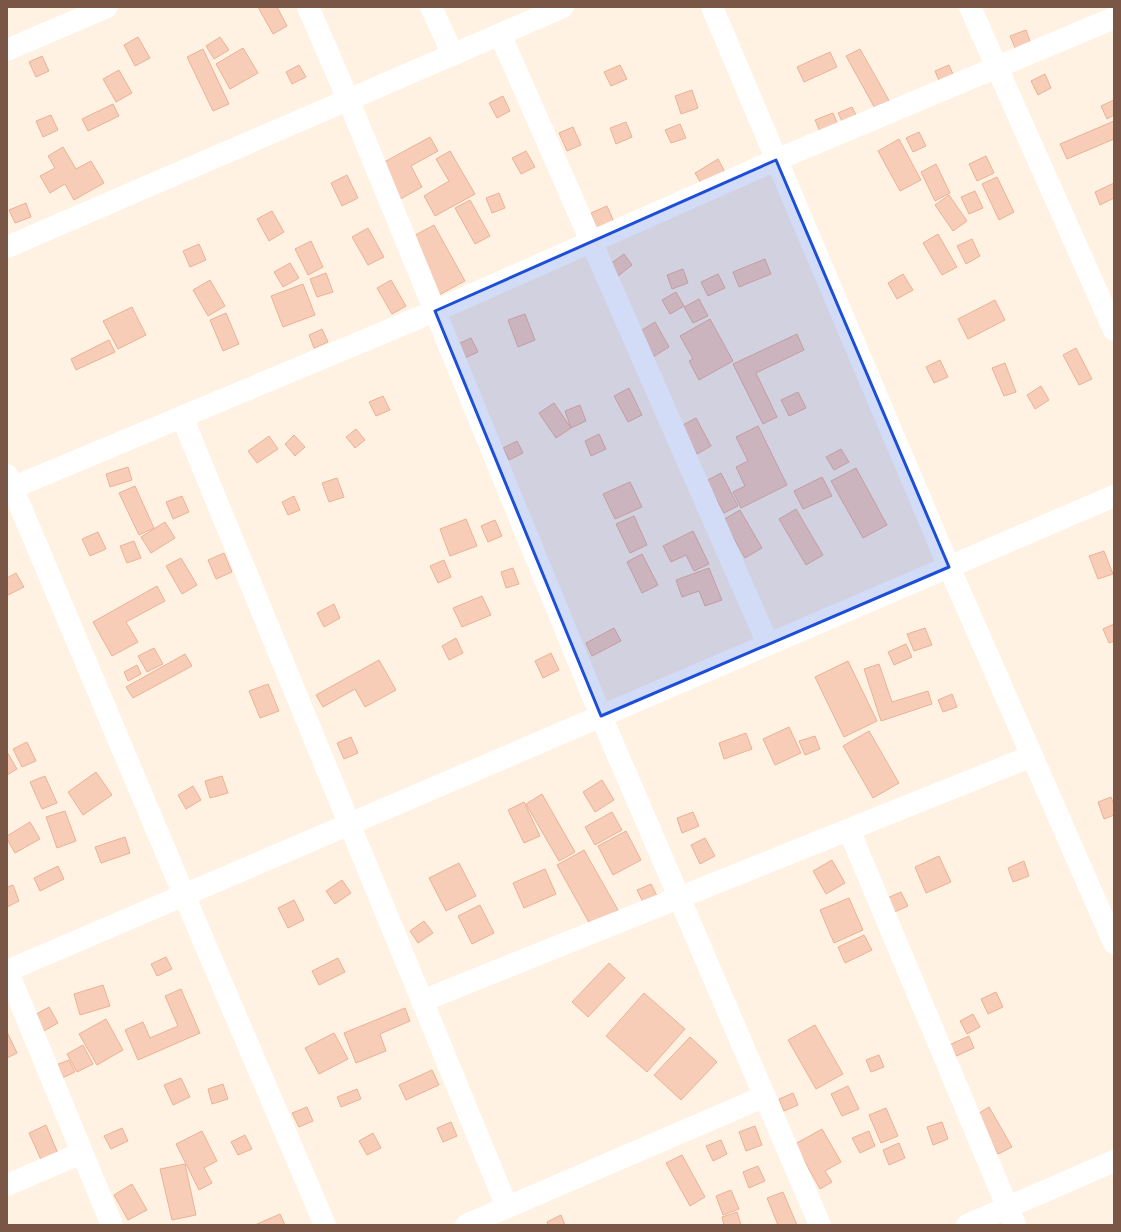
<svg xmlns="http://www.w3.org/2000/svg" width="1121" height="1232" font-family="Barlow,sans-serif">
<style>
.building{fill:#f7cdb7;stroke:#ebb295}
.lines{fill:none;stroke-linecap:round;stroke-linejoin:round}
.street{stroke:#fff;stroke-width:22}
.marked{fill:#1d4ed8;fill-opacity:0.2;stroke:#1d4ed8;stroke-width:3;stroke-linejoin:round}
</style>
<rect width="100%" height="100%" fill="#fff2e2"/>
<g class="building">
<polygon points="258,7 277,7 287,26 273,34"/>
<polygon points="1026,30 1031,44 1016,50 1010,36"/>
<polygon points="138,37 150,58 135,66 124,45"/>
<polygon points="220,37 229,50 214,59 206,46"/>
<polygon points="243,48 258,73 230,89 216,64"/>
<polygon points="203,49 229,104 213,111 187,57"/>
<polygon points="860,49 891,104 877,112 846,56"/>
<polygon points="830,52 837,67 804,82 797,67"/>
<polygon points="42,56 49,71 36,77 29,62"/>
<polygon points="299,65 306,77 292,84 286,72"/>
<polygon points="620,65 627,79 611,86 604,72"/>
<polygon points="949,65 955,79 941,85 935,71"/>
<polygon points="119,70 132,93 116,102 103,79"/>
<polygon points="1045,74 1051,88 1038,95 1031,81"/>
<polygon points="692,90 698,108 681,114 675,96"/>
<polygon points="503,96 510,111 497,118 489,103"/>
<polygon points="1114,100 1114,115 1107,119 1101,106"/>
<polygon points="113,104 119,116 88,131 82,119"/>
<polygon points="852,107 858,119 844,125 838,113"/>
<polygon points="833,113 839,127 821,134 815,120"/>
<polygon points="51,115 58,130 43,137 36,121"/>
<polygon points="1114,121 1114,139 1067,159 1060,144"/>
<polygon points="626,122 632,137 616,144 610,128"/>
<polygon points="680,124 686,138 671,143 665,130"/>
<polygon points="573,127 581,145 567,151 559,133"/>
<polygon points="919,132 926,146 913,152 906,138"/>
<polygon points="430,137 438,151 411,166 422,187 397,201 377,166"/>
<polygon points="899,139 921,180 900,191 878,151"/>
<polygon points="63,147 76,169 91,161 104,183 74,200 65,184 50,193 40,176 55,168 48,156"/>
<polygon points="450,151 475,194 435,216 424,196 449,181 436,159"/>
<polygon points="526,151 535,167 521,174 512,158"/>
<polygon points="986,156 994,173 977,181 969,164"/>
<polygon points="718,159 725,172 702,185 695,173"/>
<polygon points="936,164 950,193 935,201 921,172"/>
<polygon points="347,175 358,198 342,206 331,183"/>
<polygon points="997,177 1014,212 999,220 982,184"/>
<polygon points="1114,183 1114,198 1100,205 1095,192"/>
<polygon points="975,191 983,208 969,214 961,197"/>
<polygon points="499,193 505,208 492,213 486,198"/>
<polygon points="949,195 967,221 953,231 935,205"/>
<polygon points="470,200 490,236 475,244 455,208"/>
<polygon points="26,203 31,217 15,223 9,210"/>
<polygon points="607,206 614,222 597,229 591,213"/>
<polygon points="272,211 284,232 269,241 257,219"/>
<polygon points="434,225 465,281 439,295 408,239"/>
<polygon points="368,228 384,257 368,265 352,237"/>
<polygon points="938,234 957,267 942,275 923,243"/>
<polygon points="972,239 980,256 966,264 957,246"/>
<polygon points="311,241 323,267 308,275 295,249"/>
<polygon points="199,244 206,260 190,267 183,251"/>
<polygon points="624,254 632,265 618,276 610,264"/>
<polygon points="765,259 771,274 739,287 733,272"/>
<polygon points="290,263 299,278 283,287 274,272"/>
<polygon points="683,269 688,283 672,289 667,275"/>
<polygon points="326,273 333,292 317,297 310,279"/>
<polygon points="718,274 725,288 708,296 701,282"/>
<polygon points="903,274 913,290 897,299 888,283"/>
<polygon points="210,280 225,306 208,316 193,290"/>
<polygon points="391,280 406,306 392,314 377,288"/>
<polygon points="303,284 315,315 283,327 271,296"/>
<polygon points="676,292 684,306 670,314 662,300"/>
<polygon points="699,299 708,316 693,323 684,307"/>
<polygon points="995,300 1005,320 968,339 958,319"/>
<polygon points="132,307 146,335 118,349 103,321"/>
<polygon points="226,313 239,344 223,351 210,320"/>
<polygon points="525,314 535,340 518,347 508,320"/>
<polygon points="710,319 733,361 699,380 689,361 693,359 680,336"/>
<polygon points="655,322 669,347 653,357 639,332"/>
<polygon points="322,329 328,342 314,348 309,335"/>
<polygon points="797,334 804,350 756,373 777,417 763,424 733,364"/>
<polygon points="471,338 478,352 465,358 458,344"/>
<polygon points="109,340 115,352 76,370 71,359"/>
<polygon points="1076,348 1092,379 1079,385 1063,355"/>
<polygon points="940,360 948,377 934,383 926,367"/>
<polygon points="1005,363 1016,392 1004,396 992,368"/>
<polygon points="1041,386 1049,400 1035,409 1027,395"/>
<polygon points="629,388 642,415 628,422 614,396"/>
<polygon points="798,392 806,408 789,416 781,400"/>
<polygon points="383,396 390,410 376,416 369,402"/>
<polygon points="554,403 571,428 556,438 539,413"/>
<polygon points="580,405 586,421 571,428 565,411"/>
<polygon points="696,418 711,446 697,454 681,426"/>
<polygon points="758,426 787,485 741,508 733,492 745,486 736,467 748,461 736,437"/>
<polygon points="356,429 365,440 355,448 346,437"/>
<polygon points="599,434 606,449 591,456 585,441"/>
<polygon points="294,435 305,447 295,456 285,444"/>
<polygon points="269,436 278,449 257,463 248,451"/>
<polygon points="517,441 523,453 509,460 503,448"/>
<polygon points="841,449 849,462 834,470 826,457"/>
<polygon points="128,467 132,480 110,487 106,474"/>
<polygon points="856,468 887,525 863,538 831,481"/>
<polygon points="721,473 738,506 724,513 706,481"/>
<polygon points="822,477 832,496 803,509 794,491"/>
<polygon points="337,478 344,497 329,502 322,483"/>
<polygon points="630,482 642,507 615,519 603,494"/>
<polygon points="135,486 154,528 139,535 119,493"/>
<polygon points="182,496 189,512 173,519 166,502"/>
<polygon points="294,496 300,510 288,515 282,502"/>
<polygon points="796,509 823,555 806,565 779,519"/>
<polygon points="740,510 762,548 745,558 723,520"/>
<polygon points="634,516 647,545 630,553 616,524"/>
<polygon points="466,519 477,546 450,556 440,529"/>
<polygon points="495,520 502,536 488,542 481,526"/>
<polygon points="165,522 175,538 151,553 141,537"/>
<polygon points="693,531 709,564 694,571 686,555 671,562 663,546"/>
<polygon points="98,532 106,549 90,556 82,539"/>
<polygon points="134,541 141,558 127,563 120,546"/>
<polygon points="1104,551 1113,574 1098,579 1089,556"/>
<polygon points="224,553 232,572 216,579 208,560"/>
<polygon points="642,554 658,585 642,593 627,562"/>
<polygon points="181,558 197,585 182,594 166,566"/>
<polygon points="444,560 451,577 438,583 430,566"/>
<polygon points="513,568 519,584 506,588 501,572"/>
<polygon points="709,568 722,600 705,606 699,591 682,597 676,580"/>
<polygon points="16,573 24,587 8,595 7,593 7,578"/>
<polygon points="157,586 165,601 126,622 138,642 112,656 93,622"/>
<polygon points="482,596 491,615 462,627 453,608"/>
<polygon points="334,604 340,618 324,627 317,613"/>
<polygon points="1114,624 1114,641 1109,643 1103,629"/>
<polygon points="614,628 621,641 592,656 586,643"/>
<polygon points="925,628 932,645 914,651 907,634"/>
<polygon points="456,638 463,653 449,660 442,646"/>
<polygon points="906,644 912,657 894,665 888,652"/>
<polygon points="154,648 163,664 147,672 138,656"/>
<polygon points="551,653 559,670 543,678 535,661"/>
<polygon points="185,654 192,666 133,698 126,687"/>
<polygon points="379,660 396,690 365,707 355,689 323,707 316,695"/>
<polygon points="848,661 877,721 844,737 815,677"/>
<polygon points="879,664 892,702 928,691 932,704 881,721 864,669"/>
<polygon points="137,665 141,674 128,681 124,672"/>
<polygon points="268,684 279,711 260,718 249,691"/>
<polygon points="952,694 957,707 943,712 938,700"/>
<polygon points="789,727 801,753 775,765 763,739"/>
<polygon points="869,731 899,783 873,798 843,746"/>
<polygon points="746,733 752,749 724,759 719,743"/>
<polygon points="815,736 820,749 805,755 799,741"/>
<polygon points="351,737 358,753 344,759 337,743"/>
<polygon points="27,742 36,761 22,767 13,749"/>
<polygon points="7,752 17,769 7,775"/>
<polygon points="96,772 112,795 83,815 68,792"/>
<polygon points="45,776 57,803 42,809 30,782"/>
<polygon points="222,776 228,793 210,798 205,781"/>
<polygon points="602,780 614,800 595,812 583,792"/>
<polygon points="193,786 201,800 186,809 178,795"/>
<polygon points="542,794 575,852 559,861 526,804"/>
<polygon points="1111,797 1114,805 1114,815 1104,819 1098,802"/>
<polygon points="524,802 540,836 524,843 508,810"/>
<polygon points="65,811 76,841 57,848 46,817"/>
<polygon points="612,812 622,830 595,845 585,827"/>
<polygon points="693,812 699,826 682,833 677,818"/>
<polygon points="30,822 40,839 15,853 7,839 7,836"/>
<polygon points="626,831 641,860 613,875 598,846"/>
<polygon points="125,837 130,853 101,863 95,847"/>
<polygon points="705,838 715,856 700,864 691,845"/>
<polygon points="584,850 618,910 591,926 557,865"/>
<polygon points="939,856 951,882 926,893 915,867"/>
<polygon points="832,860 845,883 826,894 813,871"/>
<polygon points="1024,861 1029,876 1013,882 1008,868"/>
<polygon points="459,863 476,896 446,911 429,878"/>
<polygon points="58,866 64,879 40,891 34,878"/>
<polygon points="545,869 556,894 524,908 513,883"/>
<polygon points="342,880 351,893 335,904 326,891"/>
<polygon points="651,884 658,898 644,904 637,890"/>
<polygon points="13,885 19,901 7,907 7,887"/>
<polygon points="901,892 908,906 892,913 885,899"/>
<polygon points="849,898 863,930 834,943 820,910"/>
<polygon points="294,900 304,920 288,928 278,908"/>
<polygon points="480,905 494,933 472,944 458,916"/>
<polygon points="424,921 433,933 418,943 410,931"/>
<polygon points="864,935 872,950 845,963 838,947"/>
<polygon points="166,957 172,969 157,976 151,964"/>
<polygon points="338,958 345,972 319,985 312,971"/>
<polygon points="609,963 625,978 588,1017 572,1002"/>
<polygon points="103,985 110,1006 80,1015 74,994"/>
<polygon points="181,989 200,1033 138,1060 125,1030 143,1022 150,1038 178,1026 165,996"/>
<polygon points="996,992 1003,1007 988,1014 981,999"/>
<polygon points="644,993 685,1029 647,1072 606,1036"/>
<polygon points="49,1007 58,1023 42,1032 33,1016"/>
<polygon points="405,1008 410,1021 380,1034 386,1051 356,1063 344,1033"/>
<polygon points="973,1014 980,1027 967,1034 960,1021"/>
<polygon points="106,1019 123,1050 97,1065 79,1034"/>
<polygon points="815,1025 843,1074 816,1089 788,1040"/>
<polygon points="7,1032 17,1053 7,1058"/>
<polygon points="334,1033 348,1059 319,1074 305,1048"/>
<polygon points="969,1036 974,1048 952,1058 947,1046"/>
<polygon points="690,1037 717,1062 681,1100 654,1075"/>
<polygon points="83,1045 93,1064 77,1072 67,1054"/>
<polygon points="879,1055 884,1067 871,1072 866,1060"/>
<polygon points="69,1060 75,1072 62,1078 56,1065"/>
<polygon points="432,1070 439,1085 406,1100 399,1085"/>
<polygon points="181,1078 190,1097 173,1105 164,1085"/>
<polygon points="223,1084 228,1099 212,1104 208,1089"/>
<polygon points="848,1086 859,1109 842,1116 831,1094"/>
<polygon points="357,1089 361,1099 341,1107 337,1097"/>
<polygon points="793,1093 798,1105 784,1111 779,1099"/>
<polygon points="307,1107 313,1121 299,1127 292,1113"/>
<polygon points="989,1107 1012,1147 998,1154 976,1115"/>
<polygon points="886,1108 898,1136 881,1143 869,1115"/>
<polygon points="451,1122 457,1136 443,1142 437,1128"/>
<polygon points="942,1122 948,1139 933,1145 927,1127"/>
<polygon points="46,1125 59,1156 42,1162 29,1133"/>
<polygon points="755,1126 762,1145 746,1151 739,1132"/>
<polygon points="122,1128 128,1141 111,1149 104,1136"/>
<polygon points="822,1129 841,1162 825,1171 832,1182 820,1189 795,1144"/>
<polygon points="202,1131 217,1161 204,1168 212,1183 199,1190 176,1144"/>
<polygon points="869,1131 875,1146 860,1153 852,1138"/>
<polygon points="373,1133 381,1148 367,1155 359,1141"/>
<polygon points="245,1135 252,1149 238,1155 231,1142"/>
<polygon points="721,1140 727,1154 713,1161 706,1146"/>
<polygon points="899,1143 905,1158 889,1165 883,1150"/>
<polygon points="682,1155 705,1197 690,1206 666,1163"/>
<polygon points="185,1164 196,1215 172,1220 160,1169"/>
<polygon points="758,1166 765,1181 749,1188 743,1172"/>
<polygon points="132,1184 147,1210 128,1220 114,1195"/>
<polygon points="731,1190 739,1209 723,1215 716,1196"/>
<polygon points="783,1192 797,1225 778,1225 767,1198"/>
<polygon points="737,1212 741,1225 724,1225 722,1217"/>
<polygon points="280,1214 285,1225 255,1225"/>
<polygon points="561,1215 565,1225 548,1225 547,1222"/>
</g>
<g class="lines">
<g class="street">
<polyline points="308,7 348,99 601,716 820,1225"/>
<polyline points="431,7 453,55"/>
<polyline points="712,7 949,567 1114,943"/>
<polyline points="970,7 1114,330"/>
<polyline points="500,34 768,644"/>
<polyline points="7,50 107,7"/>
<polyline points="7,247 563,7"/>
<polyline points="182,417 507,1207"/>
<polyline points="7,475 184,895 325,1225"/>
<polyline points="7,490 435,311 776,160 1114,18"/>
<polyline points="849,830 1015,1225"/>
<polyline points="7,970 112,1225"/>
<polyline points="7,971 1114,496"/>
<polyline points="422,1001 1032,756"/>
<polyline points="7,1185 82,1153"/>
<polyline points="466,1225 765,1096"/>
<polyline points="967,1225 1114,1161"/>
</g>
</g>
<path class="marked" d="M776,160L949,567L601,716L435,311Z"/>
<rect width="1121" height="1232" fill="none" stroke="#795645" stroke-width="16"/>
</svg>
